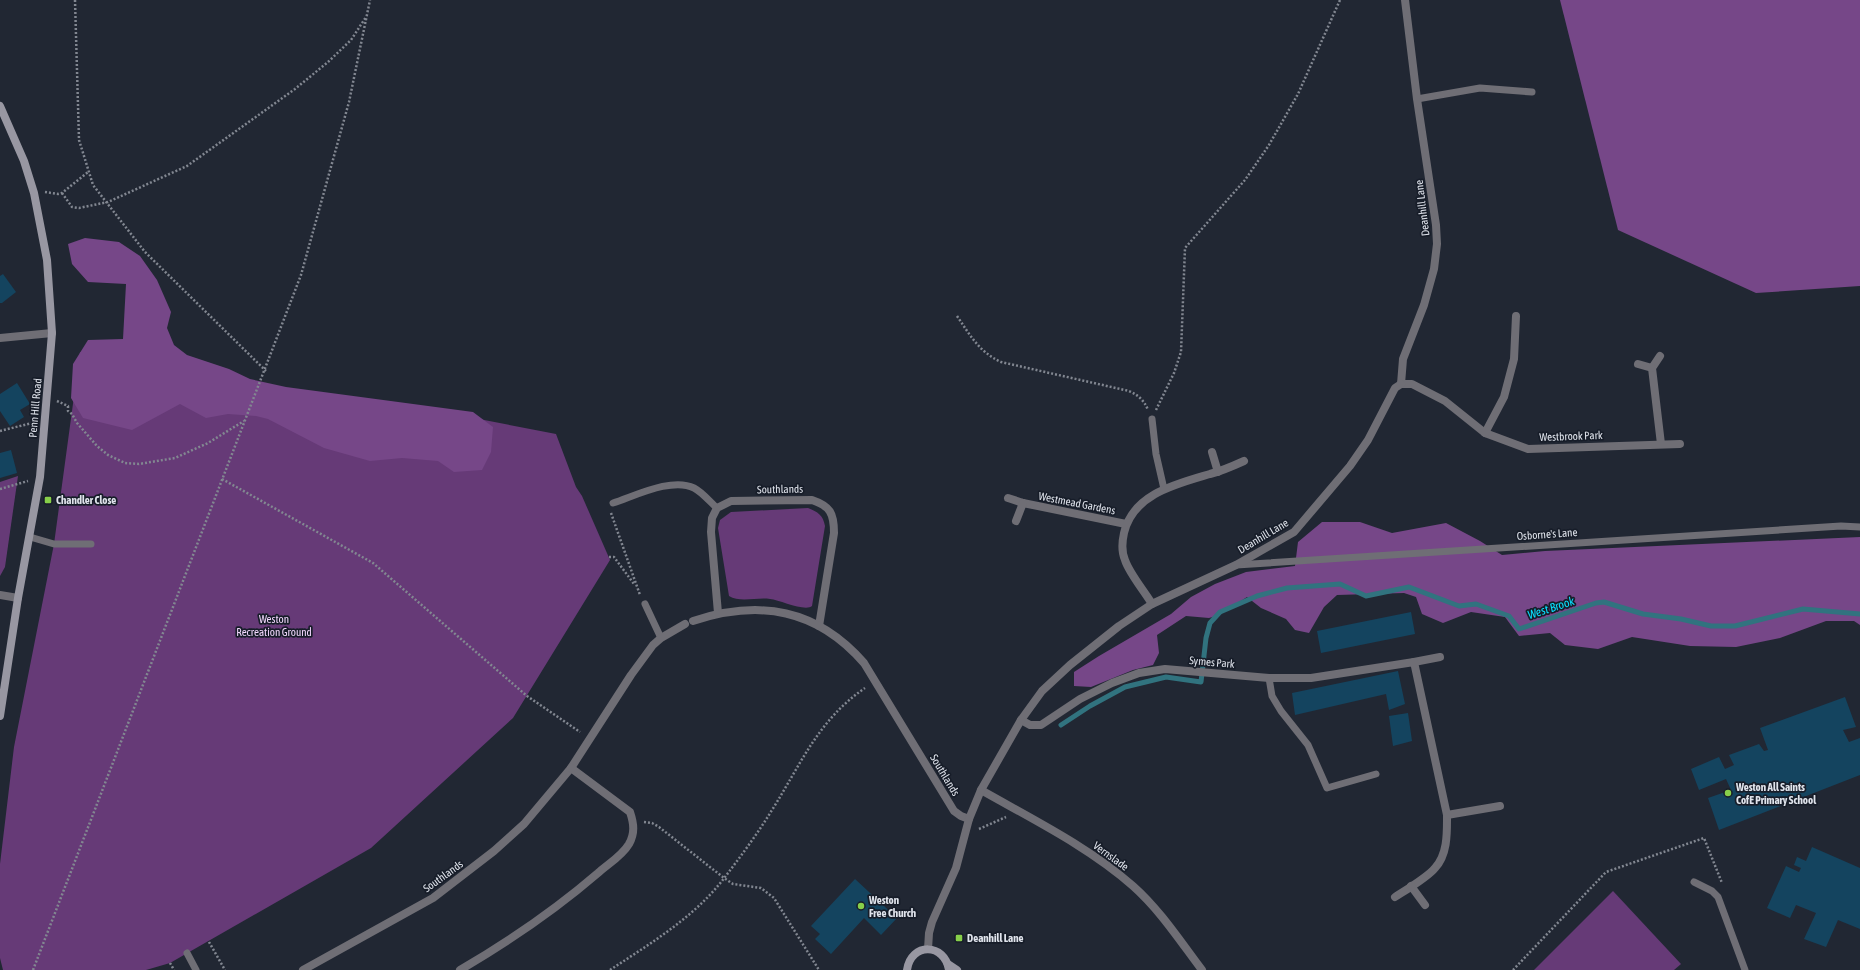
<svg xmlns="http://www.w3.org/2000/svg" width="1860" height="970" font-family="'Asap Condensed',sans-serif">
<style>
.green{fill:#663a77}
.forest{fill:#764788}
.lines{fill:none;stroke-linecap:round;stroke-linejoin:round}
.stream{stroke:#31737f;stroke-width:5}
.building{fill:#14445f}
.path{stroke:#828791;stroke-width:2.5;stroke-dasharray:2 2;stroke-linecap:butt}
.lane{stroke:#6f6e75;stroke-width:7}
.street{stroke:#6f6e75;stroke-width:8}
.secondary{stroke:#9897a2;stroke-width:8}
.poi-dot{fill:#87cf4a;stroke:#171d29;stroke-width:1.5}
.labels{text-anchor:middle;stroke-width:3.5;stroke-linejoin:round;paint-order:stroke}
.street-label{font-size:11px;fill:#e0e4ec;stroke:#171d29}
.poi-label{font-size:11px;font-weight:bold;fill:#e0e4ec;stroke:#171d29;text-anchor:start}
.park-label{font-size:11px;fill:#f4d9ff;stroke:#171d29}
.water-label{font-size:12px;font-style:italic;fill:#09e1ff;stroke:#171d29}
</style>
<rect width="100%" height="100%" fill="#212733"/>
<g class="green">
<polygon points="80,352 258,390 479,419 556,434 576,487 582,496 610,560 513,718 371,848 170,963 146,970 3,970 0,958 0,864 14,747 54,544"/>
<polygon points="18,476 5,567 0,576 0,482"/>
<path d="M808,508C818,512 823,515 825,526L812,606C805,612 780,600 770,599C757,597 740,603 729,596L718,528L720,520L731,512Z"/>
<polygon points="1613,891 1681,964 1674,970 1534,970"/>
</g>
<g class="forest">
<polygon points="1560,0 1860,0 1860,286 1756,293 1618,230"/>
<polygon points="85,238 119,242 140,256 157,280 171,312 167,328 174,345 187,355 229,369 250,379 286,387 473,412 493,427 491,452 482,470 454,472 438,461 402,458 370,461 324,448 268,419 256,416 228,414 206,418 180,404 132,430 83,418 71,398 73,364 88,340 123,339 126,284 88,282 72,264 68,244"/>
<polygon points="1322,522 1360,522 1392,533 1446,523 1480,541 1502,555 1545,551 1860,537 1860,625 1854,621 1826,621 1780,638 1736,647 1690,646 1632,637 1598,649 1565,645 1550,633 1519,636 1505,617 1471,612 1443,623 1422,614 1416,597 1404,593 1337,595 1324,607 1309,633 1295,630 1286,619 1261,608 1247,597 1219,615 1209,618 1186,616 1157,635 1159,653 1153,665 1133,670 1091,687 1074,686 1074,672 1099,656 1171,614 1191,597 1215,584 1246,572 1295,566 1298,542"/>
</g>
<g class="lines">
<polyline class="stream" points="1061,725 1090,706 1125,687 1166,677 1201,682 1206,638 1210,623 1220,612 1257,596 1287,588 1340,584 1366,596 1409,587 1459,606 1476,604 1509,616 1519,629 1596,603 1604,602 1643,614 1681,619 1711,626 1735,626 1803,609 1860,614"/>
</g>
<g class="building">
<polygon points="3,274 16,292 2,303 0,303 0,276"/>
<polygon points="17,383 30,404 20,410 24,417 10,426 0,411 0,394"/>
<polygon points="11,450 17,473 0,478 0,453"/>
<polygon points="1411,612 1415,634 1321,653 1317,631"/>
<polygon points="1398,671 1405,704 1389,710 1386,694 1295,715 1292,693"/>
<polygon points="1845,697 1856,727 1843,730 1849,742 1860,738 1860,775 1719,830 1708,798 1731,790 1726,779 1699,790 1691,769 1719,757 1725,769 1734,765 1729,755 1759,744 1764,751 1768,750 1760,728"/>
<polygon points="1408,713 1412,741 1393,746 1389,716"/>
<polygon points="1812,847 1860,868 1860,929 1838,920 1826,947 1804,939 1816,913 1796,905 1790,918 1767,908 1786,866 1799,872 1801,868 1794,865 1797,857 1806,861"/>
<polygon points="855,879 897,918 881,935 864,918 831,954 815,939 820,934 811,926"/>
</g>
<g class="lines">
<g class="path">
<polyline points="75,0 79,140 93,185 145,252 266,371"/>
<polyline points="45,192 58,194 62,193 88,172"/>
<polyline points="62,193 72,207 79,208 108,202 187,166 295,89 328,62 351,40 366,17"/>
<path d="M957,316C970,335 979,352 1001,362L1129,391C1138,395 1144,400 1148,410"/>
<polyline points="57,401 68,406 68,411 72,414 77,423 97,446 108,455 125,463 139,464 175,458 208,443 244,421"/>
<polyline points="1156,410 1174,373 1181,352 1185,248 1245,180 1269,145 1298,94 1340,0"/>
<polyline points="0,431 32,423"/>
<polyline points="222,479 373,563 527,696 580,732"/>
<polyline points="0,489 28,481"/>
<polyline points="611,513 640,595"/>
<polyline points="609,557 614,557 634,584"/>
<polyline points="644,822 652,823 659,827 724,878 733,884 761,888 774,898 819,970"/>
<polyline points="979,829 1006,817"/>
<polyline points="209,942 225,970"/>
<polyline points="170,963 174,970"/>
<polyline points="33,970 301,275 349,102 370,0"/>
<path d="M610,970C651,943 695,917 725,877C741,856 758,833 772,810C801,764 818,720 865,688"/>
<polyline points="1513,970 1606,872 1704,838 1722,883"/>
</g>
<g class="lane">
<polyline points="1417,99 1480,88 1532,92"/>
<polyline points="1152,419 1156,454 1164,489"/>
<path d="M613,503C635,496 672,477 694,488C702,492 710,502 717,508"/>
<polyline points="30,537 54,544 91,544"/>
<polyline points="1236,565 1841,526 1860,527"/>
<polyline points="645,604 661,638"/>
<polyline points="1269,678 1272,696 1281,711 1308,745 1327,788 1376,774"/>
<polyline points="1694,882 1712,891 1718,897 1745,970"/>
<polyline points="187,953 196,970"/>
</g>
<g class="street">
<polyline points="0,338 52,333"/>
<polyline points="1660,356 1652,368 1661,444"/>
<polyline points="1638,364 1652,368"/>
<polyline points="1401,384 1403,359 1424,305 1434,269 1437,244 1436,225 1417,99 1405,0"/>
<polyline points="1401,384 1412,384 1445,401 1485,433 1528,449 1680,444"/>
<polyline points="1485,433 1504,397 1514,359 1516,316"/>
<polyline points="1212,452 1218,472"/>
<polyline points="1008,498 1023,503 1126,524"/>
<polyline points="1016,521 1023,503"/>
<polyline points="0,595 18,598"/>
<path d="M1152,604C1145,592 1129,573 1125,560C1121,551 1122,542 1124,533C1133,494 1176,484 1210,474C1222,471 1233,466 1244,461"/>
<path d="M718,613L711,532L712,518L717,508L731,501L812,500C830,506 834,513 834,533L819,626"/>
<path d="M693,621C760,599 817,609 864,663L954,811L961,816L969,819"/>
<polyline points="1414,662 1440,657"/>
<path d="M1021,720L1030,725H1041L1080,699L1112,683L1139,673L1165,669L1269,678H1311L1414,662L1447,815C1447,832 1448,854 1435,868C1428,877 1406,890 1395,897"/>
<path d="M981,790C1032,819 1089,847 1133,886C1160,910 1180,941 1202,970"/>
<polyline points="1447,815 1500,806"/>
<polyline points="1411,886 1425,905"/>
<polyline points="928,949 929,933 932,922 956,868 969,819 981,790 1021,720 1042,691 1070,665 1119,626 1152,604 1236,565 1294,532 1350,466 1368,440 1395,388 1401,384"/>
<polyline points="303,970 433,898 494,851 524,824 571,768 631,675 653,645 661,638 685,624"/>
<path d="M460,970C508,942 555,910 598,873C608,864 622,856 629,844C635,833 634,824 630,812L571,768"/>
</g>
<g class="secondary">
<polyline points="0,106 24,161 34,193 47,260 52,333 40,477 18,598 0,716"/>
<polyline points="948,964 957,970"/>
<path d="M907,970C911,942 945,943 949,970"/>
</g>
</g>
<g class="poi-dot">
<rect x="44" y="496" width="8" height="8" rx="2"/>
<circle cx="1728" cy="793" r="4"/>
<circle cx="861" cy="906" r="4"/>
<rect x="955" y="934" width="8" height="8" rx="2"/>
</g>
<g class="labels">
<g class="street-label">
<text transform="translate(1422 208) rotate(-97)" y="4">Deanhill Lane</text>
<text transform="translate(35 408) rotate(-85)" y="4">Penn Hill Road</text>
<text transform="translate(1571 436) rotate(-2)" y="4">Westbrook Park</text>
<text transform="translate(780 489) rotate(-1)" y="4">Southlands</text>
<text transform="translate(1077 503) rotate(11)" y="4">Westmead Gardens</text>
<text transform="translate(1547 534) rotate(-4)" y="4">Osborne's Lane</text>
<text transform="translate(1263 536) rotate(-31)" y="4">Deanhill Lane</text>
<text transform="translate(1212 662) rotate(5)" y="4">Symes Park</text>
<text transform="translate(945 775) rotate(59)" y="4">Southlands</text>
<text transform="translate(1111 856) rotate(36)" y="4">Vernslade</text>
<text transform="translate(443 876) rotate(-36)" y="4">Southlands</text>
</g>
<g class="poi-label">
<text x="56" y="504">Chandler Close</text>
<text x="1736" y="791">Weston All Saints<tspan x="1736" dy="13">CofE Primary School</tspan></text>
<text x="869" y="904">Weston<tspan x="869" dy="13">Free Church</tspan></text>
<text x="967" y="942">Deanhill Lane</text>
</g>
<g class="park-label">
<text x="274" y="623">Weston<tspan x="274" dy="13">Recreation Ground</tspan></text>
</g>
<g class="water-label">
<text transform="translate(1551 608) rotate(-18)" y="4">West Brook</text>
</g>
</g>
</svg>
